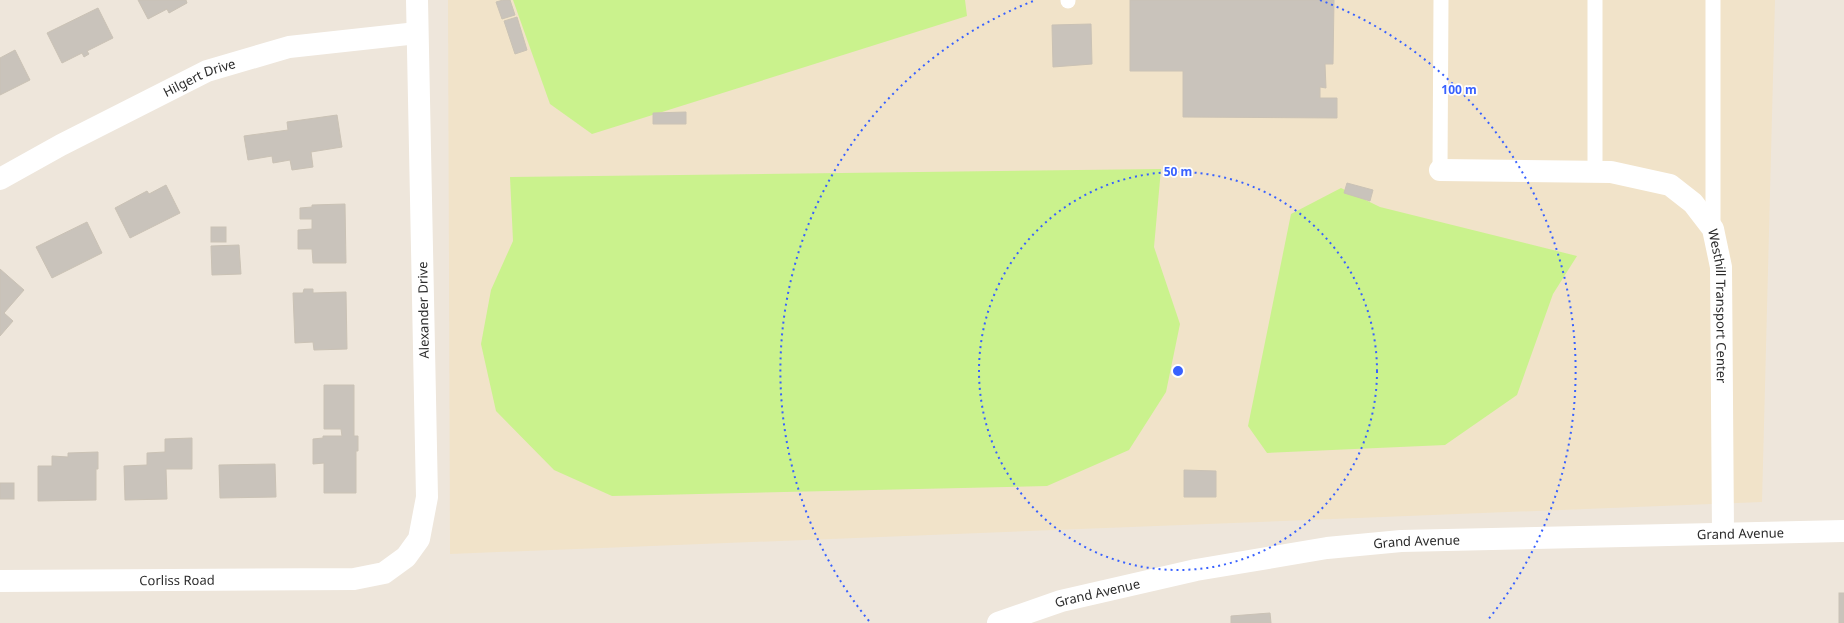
<svg xmlns="http://www.w3.org/2000/svg" width="1844" height="623" font-family="'Noto Sans',sans-serif">
<style>
.education{fill:#f1e3c9}
.pitch{fill:#caf28d}
.building{fill:#c9c3bb;stroke:#cac2b5}
.lines{fill:none;stroke-linecap:round;stroke-linejoin:round}
.service{stroke:#fff;stroke-width:15}
.minor{stroke:#fff;stroke-width:22}
.tertiary{stroke:#fff;stroke-width:22}
.ring{fill:none;stroke:#3861ff;stroke-width:2;stroke-dasharray:2 4}
.labels{text-anchor:middle;stroke-width:3.5;stroke-linejoin:round;paint-order:stroke}
.street-label{font-size:13px;fill:#2b2b2b;stroke:#fff}
.centre{fill:#3861ff;stroke:#fff;stroke-width:2}
.ring-label{font-size:12px;text-anchor:middle;font-weight:bold;fill:#3861ff;stroke:#fff;stroke-width:3.5;stroke-linejoin:round;paint-order:stroke}
</style>
<rect width="100%" height="100%" fill="#eee6db"/>
<polygon class="education" points="448,0 1775,0 1762,502 450,554"/>
<g class="pitch">
<polygon points="513,0 965,0 967,16 592,134 550,104"/>
<polygon points="1161,169 1154,247 1180,324 1166,392 1129,450 1047,486 612,496 554,470 496,411 481,344 491,290 513,241 510,177"/>
<polygon points="1341,188 1380,207 1577,256 1553,294 1517,395 1445,445 1267,453 1248,426 1291,214"/>
</g>
<g class="building">
<polygon points="138,0 186,0 187,3 169,13 167,9 148,19"/>
<polygon points="503,0 510,0 515,15 502,19 496,2"/>
<polygon points="1130,0 1334,0 1333,64 1325,64 1326,88 1320,87 1320,98 1337,98 1337,118 1183,117 1183,71 1130,71"/>
<polygon points="98,8 113,38 87,51 89,54 84,57 82,53 62,63 47,33"/>
<polygon points="517,17 527,50 515,54 504,21"/>
<polygon points="1091,24 1092,64 1053,67 1052,25"/>
<polygon points="15,50 30,80 0,95 0,58"/>
<polygon points="686,112 686,124 653,124 653,113"/>
<polygon points="337,115 342,147 311,152 313,167 292,170 290,160 273,163 272,156 248,160 244,136 288,130 287,122"/>
<polygon points="1347,183 1373,190 1370,201 1344,193"/>
<polygon points="166,185 180,213 130,238 115,208 147,191 149,194"/>
<polygon points="345,204 346,263 313,263 312,249 298,249 298,230 312,229 312,219 300,219 300,208 312,207 312,205"/>
<polygon points="87,222 102,253 52,278 36,247"/>
<rect x="211" y="227" width="15" height="15"/>
<polygon points="239,245 241,274 212,275 211,246"/>
<polygon points="0,269 24,290 4,313 13,321 0,336"/>
<polygon points="304,289 313,289 313,293 346,292 347,349 314,350 313,342 295,343 293,293 303,293"/>
<polygon points="324,385 354,385 354,436 358,436 358,451 356,451 356,493 324,493 324,463 313,464 313,439 323,438 323,436 342,436 341,429 324,429"/>
<polygon points="192,438 192,469 166,469 167,499 125,500 124,466 147,465 147,453 165,452 165,439"/>
<polygon points="98,452 98,469 96,469 96,500 38,501 38,466 52,466 52,456 68,457 68,453"/>
<polygon points="275,464 276,497 220,498 219,465"/>
<polygon points="1184,470 1216,471 1216,497 1184,497"/>
<rect x="0" y="483" width="14" height="16"/>
<rect x="1839" y="593" width="5" height="30"/>
<polygon points="1270,613 1271,623 1231,623 1231,616"/>
</g>
<g class="lines">
<g class="service">
<polyline points="1068,0 1068,1"/>
<polyline points="1440,170 1441,0"/>
<polyline points="1595,172 1595,0"/>
<polyline points="1713,229 1713,0"/>
</g>
<g class="minor">
<path id="s1" d="M1440,170L1611,172L1670,185L1693,203L1713,229L1721,267L1723,533"/>
<path id="s2" d="M0,179L61,145L207,71L289,47L417,33"/>
<path id="s3" d="M0,581L354,579L384,573L406,557L419,539L427,497L417,0"/>
</g>
<path class="tertiary" id="s4" d="M998,623L1061,601L1196,570L1327,548L1401,541L1844,531"/>
</g>
<g class="ring">
<circle cx="1178" cy="371" r="199"/>
<path d="M869 621A397 397 0 0 1 1036 0M1320 0A397 397 0 0 1 1487 621"/>
</g>
<g class="labels">
<g class="street-label">
<text dy="5" stroke="none"><textPath href="#s2" startOffset="224">Hilgert Drive</textPath></text>
<text dy="5" stroke="none"><textPath href="#s1" startOffset="371">Westhill Transport Center</textPath></text>
<text transform="translate(423 310) rotate(-91)" y="5">Alexander Drive</text>
<text dy="5" stroke="none"><textPath href="#s4" startOffset="752">Grand Avenue</textPath></text>
<text dy="5" stroke="none"><textPath href="#s4" startOffset="428">Grand Avenue</textPath></text>
<text dy="5" stroke="none"><textPath href="#s3" startOffset="177">Corliss Road</textPath></text>
<text dy="5" stroke="none"><textPath href="#s4" startOffset="104">Grand Avenue</textPath></text>
</g>
</g>
<circle cx="1178" cy="371" r="6" class="centre"/>
<g class="ring-label">
<text x="1459" y="94">100 m</text>
<text x="1178" y="176">50 m</text>
</g>
</svg>
